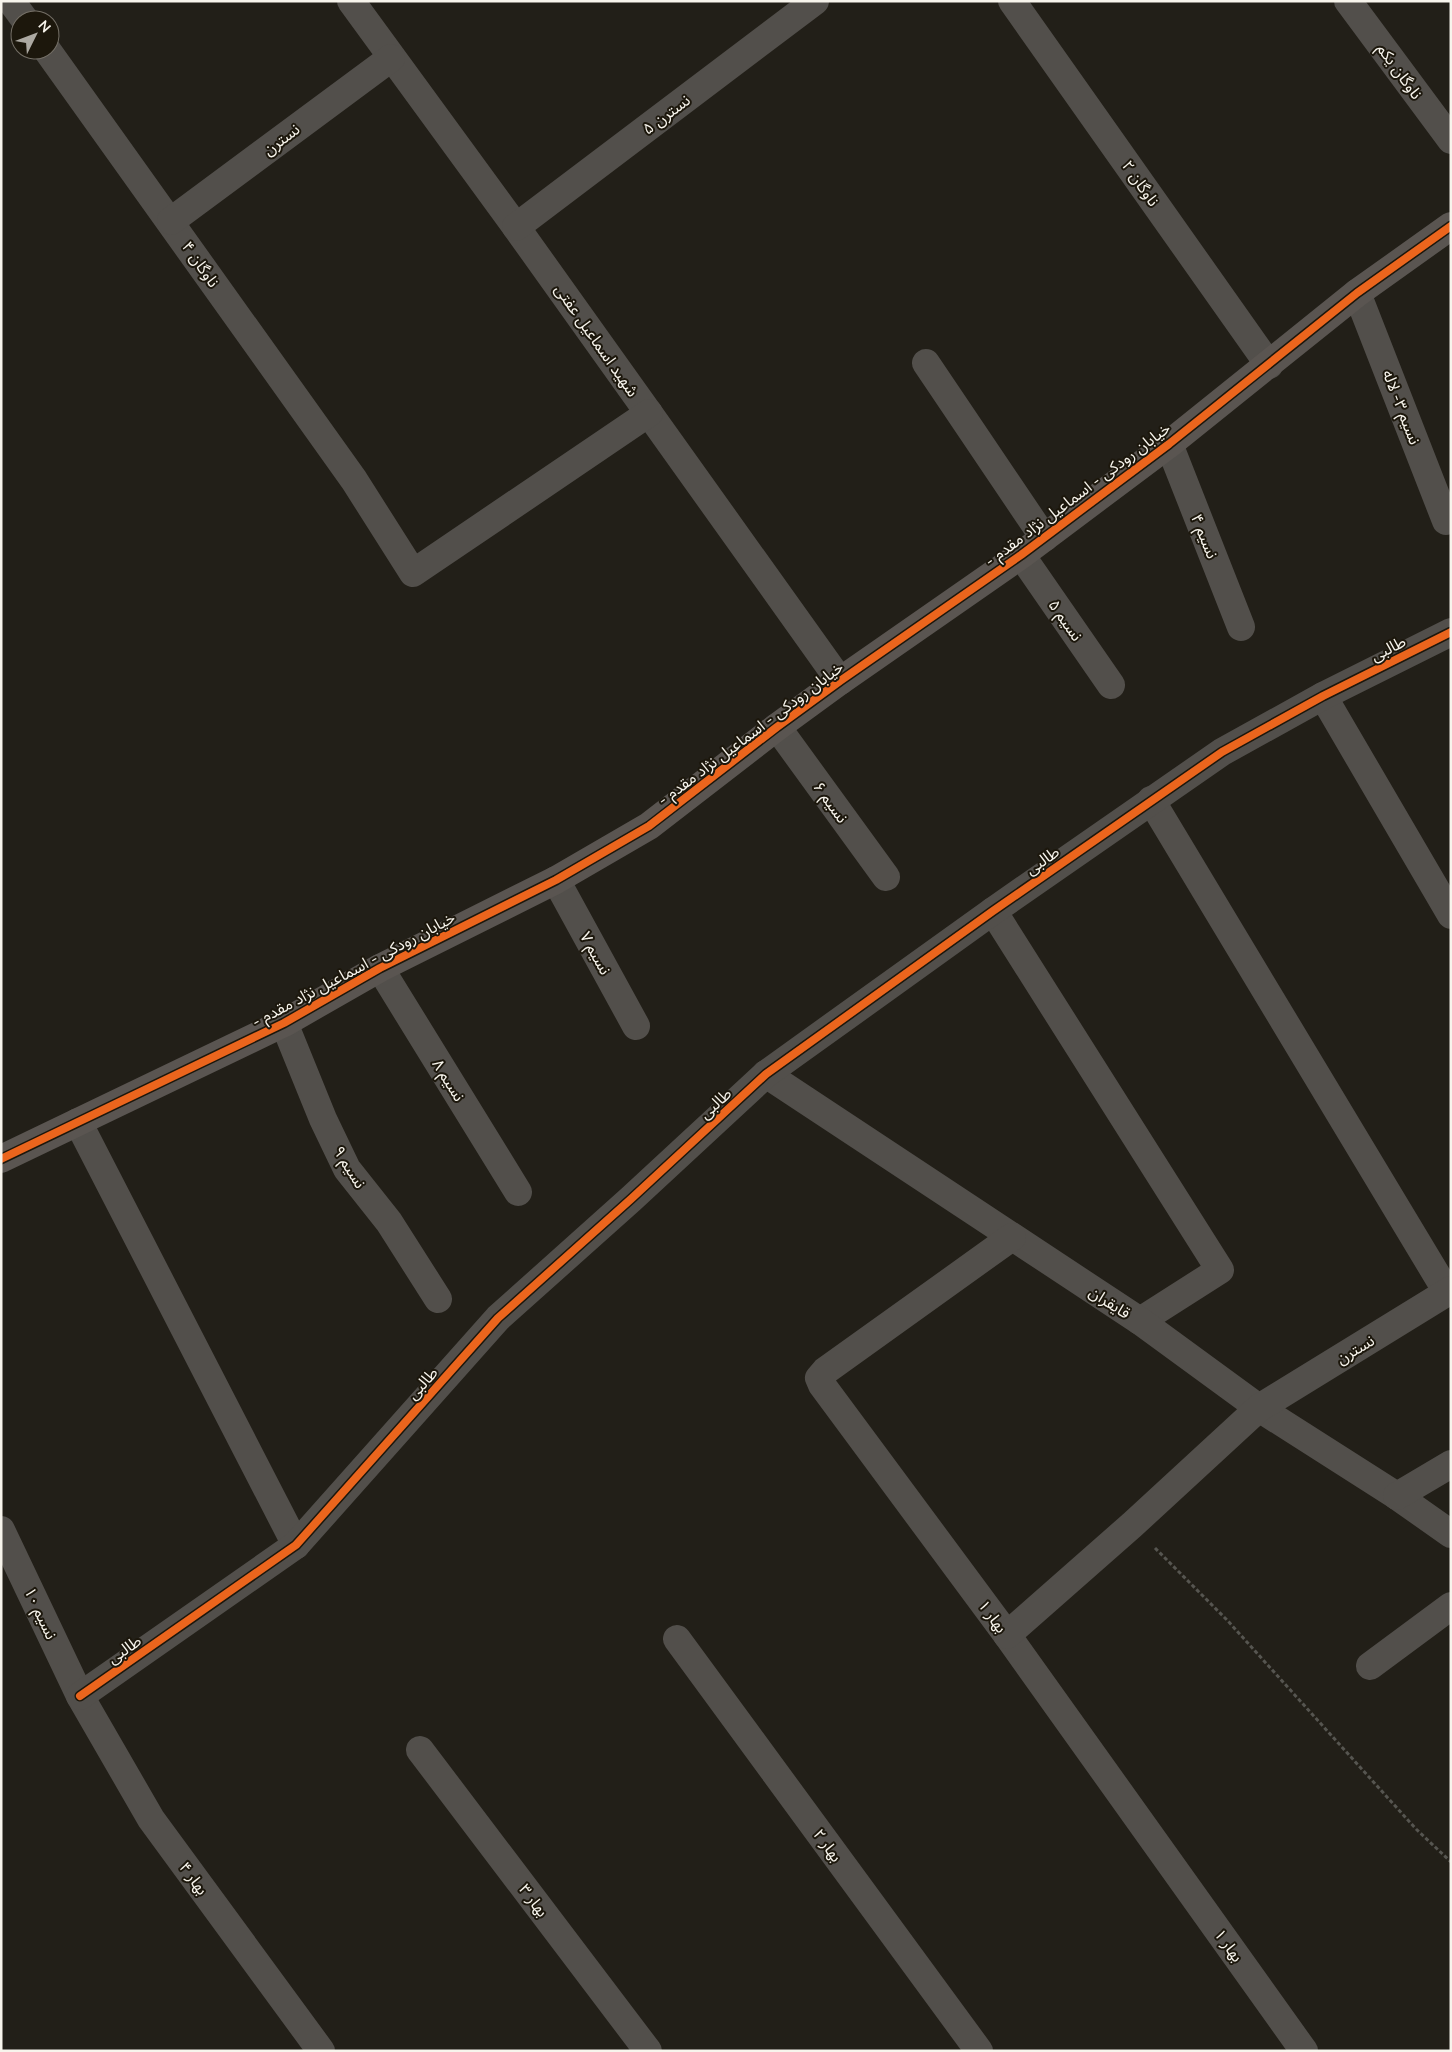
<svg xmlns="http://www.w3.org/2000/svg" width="1452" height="2052" font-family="'Nunito Sans','Noto Sans Arabic',sans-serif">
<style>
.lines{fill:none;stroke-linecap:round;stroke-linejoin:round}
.path{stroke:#565550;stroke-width:3;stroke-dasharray:4 2.5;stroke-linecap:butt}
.street{stroke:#524f4b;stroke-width:28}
.secondary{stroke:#5a5551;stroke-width:28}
.cycleway-casing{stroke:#1c170c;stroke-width:11}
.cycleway{stroke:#eb651d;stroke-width:8}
.labels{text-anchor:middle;stroke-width:4;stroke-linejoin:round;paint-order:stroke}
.street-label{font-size:16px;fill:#f7f4ec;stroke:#1c170c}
</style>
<rect width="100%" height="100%" fill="#221f18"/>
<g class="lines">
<polyline class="path" points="1155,1548 1227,1620 1416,1829 1451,1862"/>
<g class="street">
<polyline points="11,1 25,20"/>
<polyline points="351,1 516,227 840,681"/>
<polyline points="1012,1 1269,365"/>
<polyline points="1348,1 1451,140"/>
<polyline points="47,50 354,480 413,573 649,413"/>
<polyline points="171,221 391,58"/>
<polyline points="516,227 815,1"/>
<polyline points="1357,293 1446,521"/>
<polyline points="926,363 1044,538"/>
<polyline points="1169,444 1241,627"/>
<polyline points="1021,555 1111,685"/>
<polyline points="1323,696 1451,915"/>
<polyline points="777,727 886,877"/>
<polyline points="1151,800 1447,1292"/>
<polyline points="556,880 636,1026"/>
<polyline points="993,911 1220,1270 1140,1321"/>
<polyline points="380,968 518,1192"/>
<polyline points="284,1023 323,1119 347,1169 389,1222 438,1299"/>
<polyline points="766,1074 1140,1321 1259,1408 1397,1496 1451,1534"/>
<polyline points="78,1122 296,1545"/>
<polyline points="1012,1237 825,1371 819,1378 822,1385 1007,1635 1304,2051"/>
<polyline points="1397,1496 1451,1464"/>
<polyline points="1,1530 80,1696 151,1819 321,2051"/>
<polyline points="1007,1635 1132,1525 1259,1408 1451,1290"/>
<polyline points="677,1639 979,2051"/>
<polyline points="1370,1666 1451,1606"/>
<polyline points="80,1696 296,1545 498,1318 631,1199 766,1074 993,911 1222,752 1323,696 1451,632"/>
<polyline points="420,1750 648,2051"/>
</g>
<polyline class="secondary" points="1,1159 284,1023 380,968 556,880 649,826 777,727 840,681 1021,555 1169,444 1357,293 1451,226"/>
<g class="cycleway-casing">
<g id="cycleway">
<polyline points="1,1159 284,1023 380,968 556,880 649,826 777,727 840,681 1021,555 1169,444 1357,293 1451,226"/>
<polyline points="80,1696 296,1545 498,1318 631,1199 766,1074 993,911 1222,752 1323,696 1451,632"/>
</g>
</g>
<use href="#cycleway" class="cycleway"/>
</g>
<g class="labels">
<g class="street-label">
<text transform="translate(1400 71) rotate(54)" y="6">ناوگان یکم</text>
<text transform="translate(666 114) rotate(-37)" y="6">نسترن ۵</text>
<text transform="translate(281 139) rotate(-37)" y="6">نسترن</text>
<text transform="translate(1141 183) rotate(55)" y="6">ناوگان ۲</text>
<text transform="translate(201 264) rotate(55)" y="6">ناوگان ۴</text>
<text transform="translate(597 340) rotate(55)" y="6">شهید اسماعیل عفتی</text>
<text transform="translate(1402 407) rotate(69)" y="6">نسیم ۳- لاله</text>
<text transform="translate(1077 494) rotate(-37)" y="6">- خیابان رودکی - اسماعیل نژاد مقدم</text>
<text transform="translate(1205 536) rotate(68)" y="6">نسیم ۴</text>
<text transform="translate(1066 620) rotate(55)" y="6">نسیم ۵</text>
<text transform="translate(1388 648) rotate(-27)" y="6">طالبی</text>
<text transform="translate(750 733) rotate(-37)" y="6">- خیابان رودکی - اسماعیل نژاد مقدم</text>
<text transform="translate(831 802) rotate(54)" y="6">نسیم ۶</text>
<text transform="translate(1042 860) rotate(-35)" y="6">طالبی</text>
<text transform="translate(596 953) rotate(61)" y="6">نسیم ۷</text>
<text transform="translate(353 969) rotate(-28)" y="6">- خیابان رودکی - اسماعیل نژاد مقدم</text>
<text transform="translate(449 1080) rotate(58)" y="6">نسیم ۸</text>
<text transform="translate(715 1103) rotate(-43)" y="6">طالبی</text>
<text transform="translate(350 1167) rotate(58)" y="6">نسیم ۹</text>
<text transform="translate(1110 1302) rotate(33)" y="6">قایقران</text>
<text transform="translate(1355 1349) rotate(-31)" y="6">نسترن</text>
<text transform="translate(422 1383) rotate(-48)" y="6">طالبی</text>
<text transform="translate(41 1613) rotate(65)" y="6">نسیم ۱۰</text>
<text transform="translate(993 1616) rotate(54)" y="6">بهار ۱</text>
<text transform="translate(124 1649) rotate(-35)" y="6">طالبی</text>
<text transform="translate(828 1845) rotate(54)" y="6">بهار ۲</text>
<text transform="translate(194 1878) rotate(54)" y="6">بهار ۴</text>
<text transform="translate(534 1900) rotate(53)" y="6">بهار ۳</text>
<text transform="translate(1229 1945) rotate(54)" y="6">بهار ۱</text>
</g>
</g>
<rect width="1452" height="2052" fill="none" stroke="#f7f4ec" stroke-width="5"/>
<g transform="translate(35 35) rotate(48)"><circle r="24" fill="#1c170c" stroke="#746f66"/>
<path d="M0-4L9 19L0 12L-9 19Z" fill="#aca9a2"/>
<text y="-8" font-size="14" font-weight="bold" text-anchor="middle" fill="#f7f4ec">N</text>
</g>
</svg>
